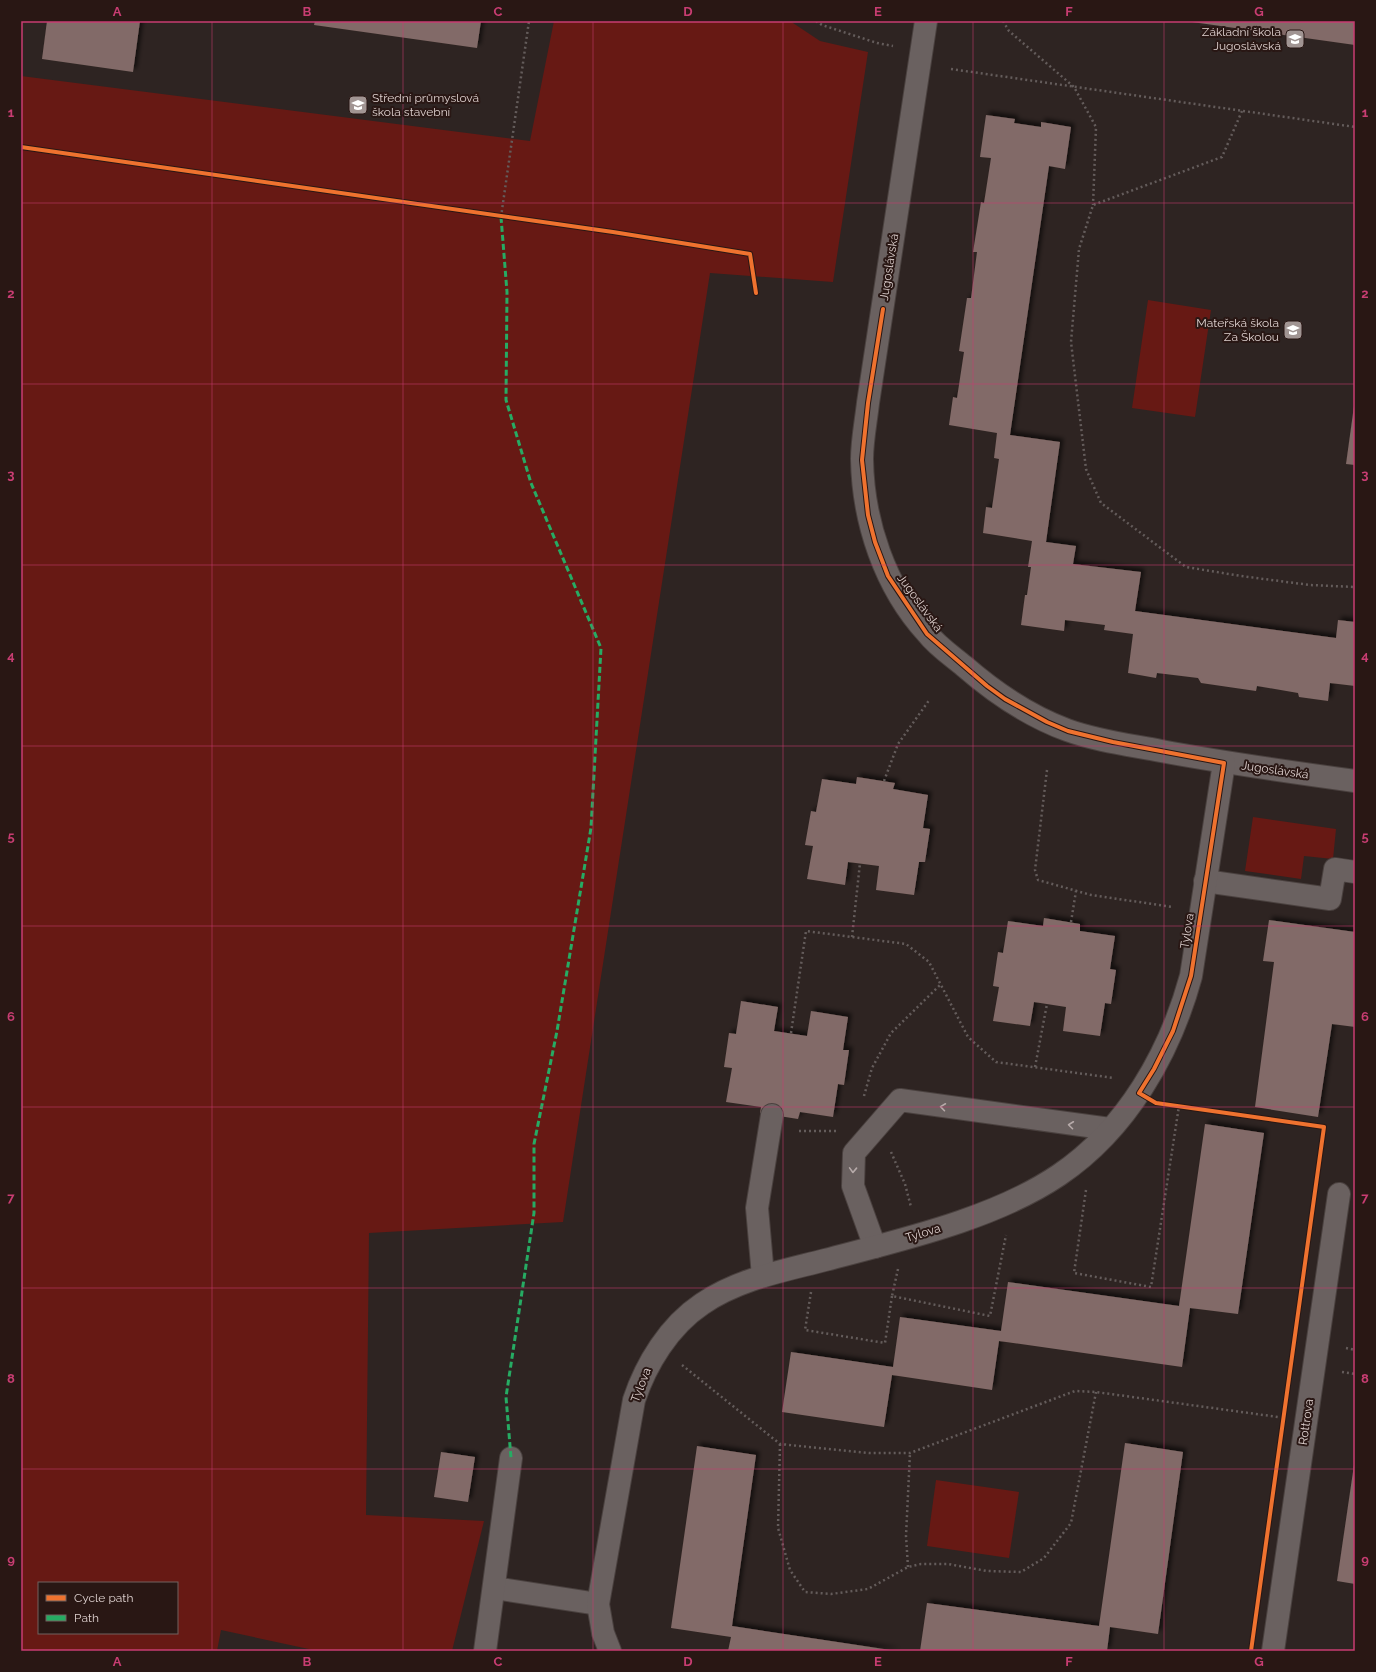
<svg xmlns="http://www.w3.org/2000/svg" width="1376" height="1672" font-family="Raleway,sans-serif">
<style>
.green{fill:#671914;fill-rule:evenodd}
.building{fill:#826a67;filter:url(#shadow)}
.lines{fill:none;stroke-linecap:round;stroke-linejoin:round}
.minor-casing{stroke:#4a413f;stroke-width:24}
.path{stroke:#645c5b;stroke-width:2.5;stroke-dasharray:2 3;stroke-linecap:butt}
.minor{stroke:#6a6160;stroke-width:22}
.quiet{stroke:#26ab63;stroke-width:3;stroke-dasharray:6 3;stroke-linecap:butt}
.cycleway-casing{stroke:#291714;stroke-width:6}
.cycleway{stroke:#ef722f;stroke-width:4}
.oneway{stroke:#b6aaa9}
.grid{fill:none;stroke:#c83d72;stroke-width:1;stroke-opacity:0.55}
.labels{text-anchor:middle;stroke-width:4;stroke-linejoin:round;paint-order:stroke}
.poi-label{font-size:12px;fill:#dfd2d0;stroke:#291714;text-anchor:end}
.street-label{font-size:12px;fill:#dfd2d0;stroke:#291714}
.neatline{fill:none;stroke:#c83d72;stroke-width:1.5}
.grid-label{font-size:13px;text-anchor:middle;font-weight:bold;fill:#c83d72}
</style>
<defs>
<filter id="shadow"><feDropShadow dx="3.5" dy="-3.5" stdDeviation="2" flood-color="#0009"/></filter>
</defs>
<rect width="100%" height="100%" fill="#2e2422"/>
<g class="green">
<path d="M554,21H790L820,41L868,52L833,282L710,273L563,1222L369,1233L366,1515L484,1521L452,1651H318L221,1630L217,1651H21V76L530,141ZM39,1583H177V1633H39Z"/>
<polygon points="1148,300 1211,310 1195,417 1132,408"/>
<polygon points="1253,817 1336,829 1333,859 1304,856 1301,879 1245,871"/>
<polygon points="936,1480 1019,1492 1009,1558 927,1546"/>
</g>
<g class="building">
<polygon points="47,21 140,21 133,72 42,59"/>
<polygon points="315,21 481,21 477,48 314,25"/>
<polygon points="1192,21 1355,21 1355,45 1192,22"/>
<polygon points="986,115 1015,119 1014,123 1041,127 1041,122 1071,127 1065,169 1049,166 1010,435 1060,442 1046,542 1076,546 1073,564 1141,572 1135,611 1336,638 1338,620 1355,622 1355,686 1330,683 1328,701 1299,697 1298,693 1257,686 1256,691 1201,683 1198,678 1157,673 1156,678 1128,673 1133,634 1104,630 1105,625 1065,620 1064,631 1021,625 1025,595 1027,595 1031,567 1028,567 1032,541 983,533 986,507 992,508 999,459 994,458 997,433 949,425 953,397 957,398 964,352 959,351 967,298 971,298 977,252 973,252 981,202 984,203 991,158 980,157"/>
<polygon points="1354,406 1355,406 1355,465 1346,464"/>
<polygon points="857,777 895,783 893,789 928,795 923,828 930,829 925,862 919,862 914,895 876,890 879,866 848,862 845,885 807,879 813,846 805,845 811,811 816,812 822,779 856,784"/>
<polygon points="1044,918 1080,924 1080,931 1115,936 1110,969 1116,970 1111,1004 1105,1003 1100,1036 1063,1031 1066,1007 1034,1002 1030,1026 993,1021 999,987 993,986 998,952 1003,953 1008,921 1043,926"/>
<polygon points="1269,920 1355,932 1355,1027 1332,1024 1318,1117 1255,1107 1274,962 1263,961"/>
<polygon points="741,1001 778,1007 774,1031 807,1036 811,1011 848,1017 843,1050 849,1050 844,1085 838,1084 833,1117 800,1112 798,1119 760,1113 761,1107 726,1102 732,1068 724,1067 729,1033 736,1034"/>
<polygon points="1205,1124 1264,1133 1238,1314 1190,1308 1182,1367 999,1341 992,1390 892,1375 884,1427 782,1412 791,1352 893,1367 900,1317 1001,1331 1008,1282 1179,1306"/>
<polygon points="1125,1443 1183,1452 1158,1634 1110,1627 1107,1651 920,1651 927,1603 1099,1626"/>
<polygon points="697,1446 756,1455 732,1626 897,1651 728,1651 731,1637 671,1628"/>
<polygon points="441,1452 475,1457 468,1502 434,1497"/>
<polygon points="1354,1465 1355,1465 1355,1584 1337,1581"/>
</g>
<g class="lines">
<g class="minor-casing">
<g id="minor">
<path d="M926,21L868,403C866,421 862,441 862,459C863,522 885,587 927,633C937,646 952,656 964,666C995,693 1029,716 1067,730C1097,741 1130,745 1161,751C1225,763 1290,772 1355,781"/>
<polyline points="1205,881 1330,899 1335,869 1355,872"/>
<polyline points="875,1247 853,1186 854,1153 900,1100 1110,1129"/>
<polyline points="763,1276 757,1208 772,1115"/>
<polyline points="494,1588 598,1604"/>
<polyline points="485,1651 511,1458"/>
<path d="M610,1651L603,1633L598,1604L634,1400C646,1364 669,1326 702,1304C738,1279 783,1271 825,1260C900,1240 994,1219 1059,1175C1127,1129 1170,1053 1191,976L1224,763"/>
<polyline points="1273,1651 1339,1194"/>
</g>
</g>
<g class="path">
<polyline points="816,21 822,25 877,43 893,46"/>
<polyline points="1003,21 1009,31 1074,87 1096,127 1093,205"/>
<polyline points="951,69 1355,127"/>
<polyline points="1242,111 1222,157 1093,205 1079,249 1071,342 1086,469 1101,503 1186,567 1241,576 1310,585 1355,587"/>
<polyline points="501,217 529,21"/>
<polyline points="1047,770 1035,870 1038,880 1091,895 1173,907"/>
<polyline points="884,781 898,744 930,699"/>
<polyline points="1071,922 1076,891"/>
<polyline points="852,937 860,863"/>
<polyline points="791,1033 806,931 906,944 929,962 968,1037 996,1062 1114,1078"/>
<polyline points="1035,1067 1047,1004"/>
<polyline points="864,1096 872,1068 891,1033 940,985"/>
<polyline points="799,1131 836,1131"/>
<polyline points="891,1152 905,1184 911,1207"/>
<polyline points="1086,1190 1074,1273 1151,1287 1179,1106"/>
<polyline points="898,1269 892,1296 990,1316 1006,1235"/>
<polyline points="811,1292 805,1330 885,1343 892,1296"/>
<polyline points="1346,1348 1355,1350"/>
<polyline points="682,1365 780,1444 869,1453 910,1453 1075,1391 1096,1392 1278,1417"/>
<polyline points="1342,1372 1355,1374"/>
<polyline points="780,1444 778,1528 790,1570 805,1592 831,1594 868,1589 908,1567 921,1564 948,1564 987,1571 1021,1572 1044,1558 1071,1523 1096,1392"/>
<polyline points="908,1567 906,1536 910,1453"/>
</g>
<use href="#minor" class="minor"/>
<polyline class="quiet" points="501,217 507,292 506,400 531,483 601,648 591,828 557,1031 534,1144 534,1213 506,1397 511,1458"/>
<g class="cycleway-casing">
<g id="cycleway">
<polyline points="21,147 613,232 750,254 756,293"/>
<polyline points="883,309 868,403 862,460 868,515 875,542 888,576 927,634 987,686 1005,699 1047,722 1068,731 1113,742 1224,763 1191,976 1173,1031 1154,1069 1139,1093 1156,1103 1324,1127 1251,1651"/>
</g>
</g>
<use href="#cycleway" class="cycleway"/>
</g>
<defs><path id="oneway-chevron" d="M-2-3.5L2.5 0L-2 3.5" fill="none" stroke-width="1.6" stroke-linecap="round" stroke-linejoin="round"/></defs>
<g class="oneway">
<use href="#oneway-chevron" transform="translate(943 1107) rotate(-172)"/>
<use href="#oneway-chevron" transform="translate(1071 1125) rotate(-173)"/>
<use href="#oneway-chevron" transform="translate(853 1170) rotate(92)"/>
</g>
<path class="grid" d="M212,21V1651M403,21V1651M593,21V1651M783,21V1651M973,21V1651M1164,21V1651M21,203H1355M21,384H1355M21,565H1355M21,746H1355M21,926H1355M21,1107H1355M21,1288H1355M21,1469H1355"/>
<defs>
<g id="school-square" transform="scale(1)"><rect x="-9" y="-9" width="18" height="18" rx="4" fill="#a19593" stroke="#291714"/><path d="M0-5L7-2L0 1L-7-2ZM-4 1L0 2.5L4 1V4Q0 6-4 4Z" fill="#fff"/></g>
</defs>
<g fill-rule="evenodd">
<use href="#school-square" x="1295" y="39"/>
<use href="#school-square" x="358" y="105"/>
<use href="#school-square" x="1293" y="330"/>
</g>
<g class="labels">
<g class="poi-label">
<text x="1281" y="36">Základní škola<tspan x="1281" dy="14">Jugoslávská</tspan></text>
<text x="372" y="102" text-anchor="start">Střední průmyslová<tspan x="372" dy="14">škola stavební</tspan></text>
<text x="1279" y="327">Mateřská škola<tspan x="1279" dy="14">Za Školou</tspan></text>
</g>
<g class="street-label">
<text transform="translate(889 267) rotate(-81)" y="4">Jugoslávská</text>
<text transform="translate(920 603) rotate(54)" y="4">Jugoslávská</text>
<text transform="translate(1275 770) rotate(8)" y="4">Jugoslávská</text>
<text transform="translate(1187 931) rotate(-81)" y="4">Tylova</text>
<text transform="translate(923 1233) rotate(-17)" y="4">Tylova</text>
<text transform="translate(641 1385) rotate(-69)" y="4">Tylova</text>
<text transform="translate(1306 1422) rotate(-82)" y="4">Rottrova</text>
</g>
</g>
<rect width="1376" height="1672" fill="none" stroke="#291714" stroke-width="44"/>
<rect x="38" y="1582" width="140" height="52" fill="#291714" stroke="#72625f"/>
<rect x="46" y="1595" width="20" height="6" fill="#ef722f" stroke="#72625f"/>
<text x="74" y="1602" font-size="12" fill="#dfd2d0">Cycle path</text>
<rect x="46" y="1615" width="20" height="6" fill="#26ab63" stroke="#72625f"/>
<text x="74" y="1622" font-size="12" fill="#dfd2d0">Path</text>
<rect x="22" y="22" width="1332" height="1628" class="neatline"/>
<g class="grid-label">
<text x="117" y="16">A</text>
<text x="307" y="16">B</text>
<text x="498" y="16">C</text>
<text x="688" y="16">D</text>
<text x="878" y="16">E</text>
<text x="1069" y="16">F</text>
<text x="1259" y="16">G</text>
<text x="11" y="117">1</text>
<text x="1365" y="117">1</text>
<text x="11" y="298">2</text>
<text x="1365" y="298">2</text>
<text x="11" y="479">3</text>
<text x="1365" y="479">3</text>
<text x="11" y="660">4</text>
<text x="1365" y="660">4</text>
<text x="11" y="841">5</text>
<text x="1365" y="841">5</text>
<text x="11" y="1021">6</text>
<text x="1365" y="1021">6</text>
<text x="11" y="1202">7</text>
<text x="1365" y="1202">7</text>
<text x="11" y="1383">8</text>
<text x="1365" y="1383">8</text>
<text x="11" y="1564">9</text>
<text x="1365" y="1564">9</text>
<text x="117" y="1666">A</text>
<text x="307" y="1666">B</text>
<text x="498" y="1666">C</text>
<text x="688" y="1666">D</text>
<text x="878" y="1666">E</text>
<text x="1069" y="1666">F</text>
<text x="1259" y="1666">G</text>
</g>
</svg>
